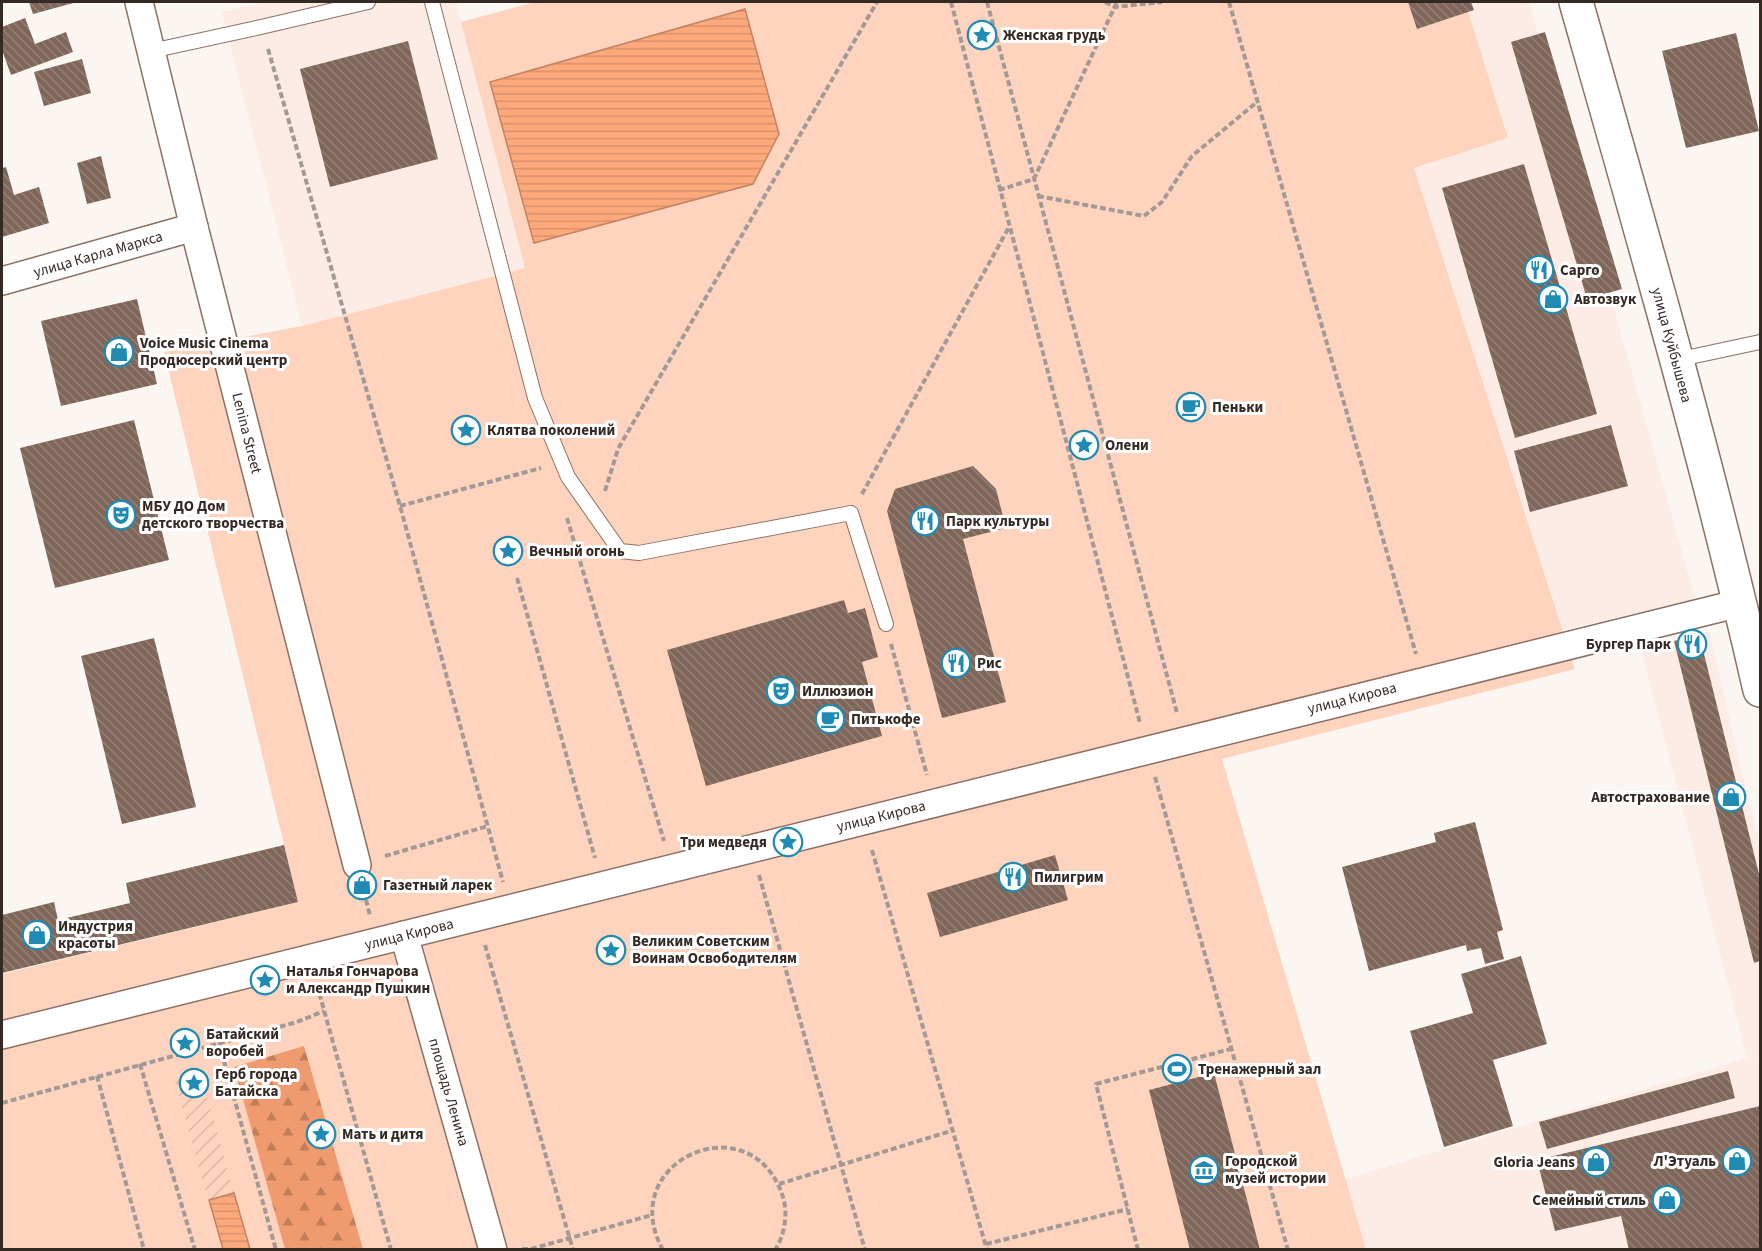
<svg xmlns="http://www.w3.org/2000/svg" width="1762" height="1251" font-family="'Source Sans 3',sans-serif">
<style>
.built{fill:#fcece5}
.green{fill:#ffd4be}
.forest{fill:url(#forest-firs)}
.garden{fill:url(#garden-furrows)}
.water{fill:url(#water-rules);stroke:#c18361;stroke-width:1.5}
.building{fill:url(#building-back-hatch)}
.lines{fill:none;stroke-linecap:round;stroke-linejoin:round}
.lane-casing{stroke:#8b7164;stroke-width:16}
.street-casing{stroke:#8b7164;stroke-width:30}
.secondary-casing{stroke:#8b7164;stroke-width:36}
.path{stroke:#a39a96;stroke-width:4;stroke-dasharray:6 3;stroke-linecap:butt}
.lane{stroke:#fff;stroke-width:14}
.street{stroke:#fff;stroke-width:27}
.secondary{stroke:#fff;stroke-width:33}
.labels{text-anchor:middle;stroke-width:6;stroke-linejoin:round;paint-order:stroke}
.poi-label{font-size:15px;font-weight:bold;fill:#342923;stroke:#fff;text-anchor:start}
.street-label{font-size:15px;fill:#342923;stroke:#fff}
</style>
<defs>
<pattern id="forest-firs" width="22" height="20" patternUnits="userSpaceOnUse" patternTransform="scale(1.5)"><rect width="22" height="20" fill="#ef9b6f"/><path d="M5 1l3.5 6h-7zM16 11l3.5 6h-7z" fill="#c27e5b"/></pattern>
<pattern id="garden-furrows" width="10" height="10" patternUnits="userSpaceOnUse" patternTransform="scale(1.5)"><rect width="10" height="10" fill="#ffd4be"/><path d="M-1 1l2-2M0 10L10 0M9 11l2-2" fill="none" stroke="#dbb6a3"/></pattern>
<pattern id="water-rules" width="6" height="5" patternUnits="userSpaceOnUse" patternTransform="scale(1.5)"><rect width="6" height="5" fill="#fda97c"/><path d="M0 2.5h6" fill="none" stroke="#d9916b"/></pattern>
<pattern id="building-back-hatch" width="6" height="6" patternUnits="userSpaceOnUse" patternTransform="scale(1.5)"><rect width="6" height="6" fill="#7f6659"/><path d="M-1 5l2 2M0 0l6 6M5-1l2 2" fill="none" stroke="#938177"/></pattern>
</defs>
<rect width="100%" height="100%" fill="#fcf6f3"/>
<g class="built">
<polygon points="264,2 456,2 525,268 302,326 222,12"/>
<polygon points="1465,2 1529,2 1695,599 1563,630 1414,168 1508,138"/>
<polygon points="1709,631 1760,847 1760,1249 1366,1249 1345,1179 1747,1058 1642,652"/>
</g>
<polygon class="green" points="535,2 1465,2 1508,138 1414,168 1575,669 1222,759 1366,1249 2,1249 2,974 298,902 164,352 302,326 525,268 461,22"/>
<polygon class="forest" points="304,1046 363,1249 285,1249 234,1067"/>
<polygon class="garden" points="201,1074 234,1193 208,1200 175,1081"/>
<g class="water">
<polygon points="745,9 779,134 753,184 534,243 490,82"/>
<polygon points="234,1193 250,1249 223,1249 209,1200"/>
</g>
<g class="building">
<polygon points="29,2 77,2 33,14"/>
<polygon points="1408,2 1471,2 1474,10 1417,29"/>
<polygon points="25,18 35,44 66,32 73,52 11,75 2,50 2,27"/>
<polygon points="1545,32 1622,289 1587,299 1511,42"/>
<polygon points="1736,33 1759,131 1686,148 1662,51"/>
<polygon points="408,41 438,159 330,187 300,69"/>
<polygon points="82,59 91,93 44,106 34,72"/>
<polygon points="101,156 111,198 87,204 77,163"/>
<polygon points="1524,164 1597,414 1515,438 1442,188"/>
<polygon points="6,167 14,195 39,187 49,223 2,237 2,168"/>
<polygon points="137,299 157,384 61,406 41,321"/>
<polygon points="134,420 169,560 55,588 20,448"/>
<polygon points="1611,425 1628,486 1530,512 1514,451"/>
<polygon points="973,466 996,489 1006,528 963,539 1006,702 942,718 887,511 895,489"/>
<polygon points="844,600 848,613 865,608 878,657 862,662 882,736 706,786 667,650"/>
<polygon points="1699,634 1760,878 1760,961 1754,963 1674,641"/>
<polygon points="154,638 196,807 122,824 81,656"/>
<polygon points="1475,822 1503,930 1497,932 1504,959 1485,964 1481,948 1467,951 1466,945 1369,971 1342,867 1436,842 1434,833"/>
<polygon points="284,845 298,902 2,973 2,915 54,902 58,920 130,903 126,883"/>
<polygon points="1055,855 1068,900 940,937 927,893"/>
<polygon points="1521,956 1547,1044 1493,1060 1513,1126 1444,1147 1410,1031 1473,1013 1461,974"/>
<polygon points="1728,1071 1735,1098 1547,1149 1539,1122"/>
<polygon points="1214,1073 1260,1250 1190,1250 1149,1090"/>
<polygon points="1760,1106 1760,1250 1629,1250 1621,1216 1555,1231 1537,1160"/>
</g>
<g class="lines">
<g class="lane-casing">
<g id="lane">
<polyline points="432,2 535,398 568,477 620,551 639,553 851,513 886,624"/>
<polyline points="151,51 261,27 368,2"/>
<polyline points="1676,360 1760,342"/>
</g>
</g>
<g class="street-casing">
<g id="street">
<polyline points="139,2 194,227 357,865"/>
<polyline points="2,281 194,227"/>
<polyline points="404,935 493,1250"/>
<polyline points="2,1035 1740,603"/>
</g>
</g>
<g class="secondary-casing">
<path id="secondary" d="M1576,2C1641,230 1707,458 1760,690"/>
</g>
<g class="path">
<polyline points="951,2 1140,723"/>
<polyline points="987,2 1177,713"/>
<polyline points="1105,2 1115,7 1162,2"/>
<polyline points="1229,2 1416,654"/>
<polyline points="268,49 400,506 503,882"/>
<polyline points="999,190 1034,179 1117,2"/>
<polyline points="1038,196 1144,216 1162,202 1192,156 1257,102"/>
<polyline points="605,491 618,449 877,2"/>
<polyline points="862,494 1009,227"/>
<polyline points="400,506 541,468"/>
<polyline points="567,518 664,841"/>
<polyline points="517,578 595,858"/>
<polyline points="891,644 927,775"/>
<polyline points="1155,777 1288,1250"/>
<polyline points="872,850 987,1250"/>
<polyline points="385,856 488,826"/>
<polyline points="759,875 865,1250"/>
<polyline points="364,891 370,916"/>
<polyline points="485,945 573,1250"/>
<polyline points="317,985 391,1250"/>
<polyline points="219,1043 276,1250"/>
<polyline points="140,1064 195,1250"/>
<polyline points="97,1076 144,1250"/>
<polyline points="2,1103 297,1022 324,1011"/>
<polyline points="779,1184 954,1130"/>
<polyline points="986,1244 1128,1209"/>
<polyline points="522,1249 531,1249 652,1215"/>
<path d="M663,1250C613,1161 752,1100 783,1197C788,1213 785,1235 775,1250"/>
<polyline points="1138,1250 1096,1084 1231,1049"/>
</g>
<use href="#lane" class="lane"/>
<use href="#street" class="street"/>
<use href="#secondary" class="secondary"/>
</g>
<defs>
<g id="sight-ring" transform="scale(1.5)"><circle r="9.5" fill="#fff" stroke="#208bb2" stroke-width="1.5"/><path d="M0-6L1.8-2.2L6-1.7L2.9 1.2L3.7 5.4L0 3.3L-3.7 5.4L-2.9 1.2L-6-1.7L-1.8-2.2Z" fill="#208bb2"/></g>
<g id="restaurant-ring" transform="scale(1.5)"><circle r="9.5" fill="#fff" stroke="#208bb2" stroke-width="1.5"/><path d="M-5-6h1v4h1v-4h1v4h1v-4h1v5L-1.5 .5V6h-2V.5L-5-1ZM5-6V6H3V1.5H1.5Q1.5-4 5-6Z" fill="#208bb2"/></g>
<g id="shop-ring" transform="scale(1.5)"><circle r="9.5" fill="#fff" stroke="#208bb2" stroke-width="1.5"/><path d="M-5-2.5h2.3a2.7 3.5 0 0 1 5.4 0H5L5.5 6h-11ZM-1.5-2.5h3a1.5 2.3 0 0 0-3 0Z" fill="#208bb2"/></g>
<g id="cafe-ring" transform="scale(1.5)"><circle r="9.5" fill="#fff" stroke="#208bb2" stroke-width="1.5"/><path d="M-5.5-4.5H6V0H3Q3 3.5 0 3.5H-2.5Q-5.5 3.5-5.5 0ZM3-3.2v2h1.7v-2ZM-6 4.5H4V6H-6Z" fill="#208bb2"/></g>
<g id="theatre-ring" transform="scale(1.5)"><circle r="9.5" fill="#fff" stroke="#208bb2" stroke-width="1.5"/><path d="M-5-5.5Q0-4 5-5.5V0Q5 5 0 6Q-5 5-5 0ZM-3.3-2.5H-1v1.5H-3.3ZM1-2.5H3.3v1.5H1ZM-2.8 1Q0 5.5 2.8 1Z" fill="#208bb2"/></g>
<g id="stadium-ring" transform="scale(1.5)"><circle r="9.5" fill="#fff" stroke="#208bb2" stroke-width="1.5"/><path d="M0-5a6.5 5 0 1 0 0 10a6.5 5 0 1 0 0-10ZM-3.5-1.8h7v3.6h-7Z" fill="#208bb2"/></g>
<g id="museum-ring" transform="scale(1.5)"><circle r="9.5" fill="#fff" stroke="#208bb2" stroke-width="1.5"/><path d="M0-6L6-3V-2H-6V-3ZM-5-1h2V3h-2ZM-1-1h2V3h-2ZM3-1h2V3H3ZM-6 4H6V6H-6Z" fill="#208bb2"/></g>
</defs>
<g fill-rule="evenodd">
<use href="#sight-ring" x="982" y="35"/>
<use href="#restaurant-ring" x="1539" y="270"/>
<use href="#shop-ring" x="1553" y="299"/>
<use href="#shop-ring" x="119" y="352"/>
<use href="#cafe-ring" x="1191" y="407"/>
<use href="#sight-ring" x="466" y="430"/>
<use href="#sight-ring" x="1084" y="445"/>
<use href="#theatre-ring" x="121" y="515"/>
<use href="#restaurant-ring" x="925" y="521"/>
<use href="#sight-ring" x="508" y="551"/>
<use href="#restaurant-ring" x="1692" y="644"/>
<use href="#restaurant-ring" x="956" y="663"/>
<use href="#theatre-ring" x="781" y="691"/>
<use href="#cafe-ring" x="830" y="719"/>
<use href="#shop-ring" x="1731" y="797"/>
<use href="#sight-ring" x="788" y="842"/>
<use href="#restaurant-ring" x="1013" y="877"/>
<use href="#shop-ring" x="362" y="885"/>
<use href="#shop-ring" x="37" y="935"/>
<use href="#sight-ring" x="611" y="950"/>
<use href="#sight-ring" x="265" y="980"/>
<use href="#sight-ring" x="185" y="1043"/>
<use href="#stadium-ring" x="1177" y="1069"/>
<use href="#sight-ring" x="194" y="1083"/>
<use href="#sight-ring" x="321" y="1134"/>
<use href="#shop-ring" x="1737" y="1161"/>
<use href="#shop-ring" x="1596" y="1162"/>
<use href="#museum-ring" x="1204" y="1170"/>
<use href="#shop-ring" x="1667" y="1200"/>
</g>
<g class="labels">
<g class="poi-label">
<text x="1003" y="40">Женская грудь</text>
<text x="1560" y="275">Сарго</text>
<text x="1574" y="304">Автозвук</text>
<text x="140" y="348">Voice Music Cinema<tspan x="140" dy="17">Продюсерский центр</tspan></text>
<text x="1212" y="412">Пеньки</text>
<text x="487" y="435">Клятва поколений</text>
<text x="1105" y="450">Олени</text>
<text x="142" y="511">МБУ ДО Дом<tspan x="142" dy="17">детского творчества</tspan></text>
<text x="946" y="526">Парк культуры</text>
<text x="529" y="556">Вечный огонь</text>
<text x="1671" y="649" text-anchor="end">Бургер Парк</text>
<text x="977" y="668">Рис</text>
<text x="802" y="696">Иллюзион</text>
<text x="851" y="724">Питькофе</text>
<text x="1710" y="802" text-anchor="end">Автострахование</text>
<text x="767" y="847" text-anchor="end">Три медведя</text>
<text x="1034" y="882">Пилигрим</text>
<text x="383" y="890">Газетный ларек</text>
<text x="58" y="931">Индустрия<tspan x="58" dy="17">красоты</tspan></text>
<text x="632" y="946">Великим Советским<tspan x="632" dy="17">Воинам Освободителям</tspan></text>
<text x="286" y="976">Наталья Гончарова<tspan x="286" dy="17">и Александр Пушкин</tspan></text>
<text x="206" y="1039">Батайский<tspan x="206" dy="17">воробей</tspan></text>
<text x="1198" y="1074">Тренажерный зал</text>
<text x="215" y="1079">Герб города<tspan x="215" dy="17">Батайска</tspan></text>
<text x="342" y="1139">Мать и дитя</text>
<text x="1225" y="1166">Городской<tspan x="1225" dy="17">музей истории</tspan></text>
<text x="1716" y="1166" text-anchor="end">Л'Этуаль</text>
<text x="1575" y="1167" text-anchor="end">Gloria Jeans</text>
<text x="1646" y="1205" text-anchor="end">Семейный стиль</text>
</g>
<g class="street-label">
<text transform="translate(98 254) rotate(-16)" y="5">улица Карла Маркса</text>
<text transform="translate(1672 345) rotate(75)" y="5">улица Куйбышева</text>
<text transform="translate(247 433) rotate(76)" y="5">Lenina Street</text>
<text transform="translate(1352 698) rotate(-14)" y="5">улица Кирова</text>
<text transform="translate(881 816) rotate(-14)" y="5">улица Кирова</text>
<text transform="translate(409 934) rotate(-14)" y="5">улица Кирова</text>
<text transform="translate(449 1092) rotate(74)" y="5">площадь Ленина</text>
</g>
</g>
<rect width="1762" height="1251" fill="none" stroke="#342923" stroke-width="6"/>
</svg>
